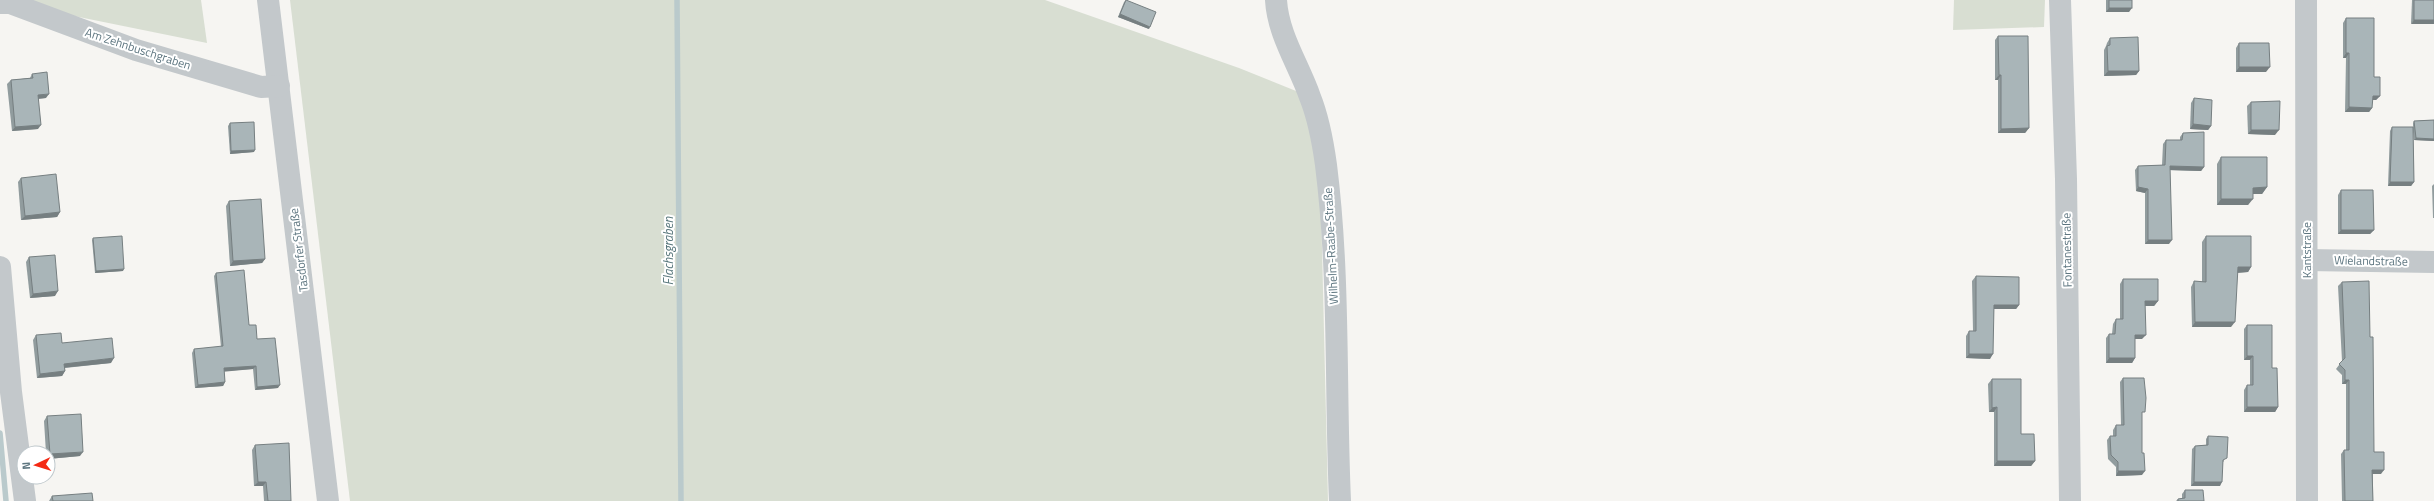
<svg xmlns="http://www.w3.org/2000/svg" width="2434" height="501" font-family="'Titillium Web',sans-serif">
<style>
.green{fill:#d8ded2}
.lines{fill:none;stroke-linecap:round;stroke-linejoin:round}
.stream{stroke:#bacacc;stroke-width:5.5}
.minor{stroke:#c3c8cb;stroke-width:22}
.wall{fill:#919c9e}
.shaded-wall{fill:#767f81}
.building{fill:#a9b5b8;stroke:#767f81}
.labels{text-anchor:middle;stroke-width:4;stroke-linejoin:round;paint-order:stroke}
.street-label{font-size:12px;fill:#5e7680;stroke:#fff}
.water-label{font-size:13px;font-style:italic;fill:#58777c;stroke:#fff}
</style>
<rect width="100%" height="100%" fill="#f6f5f2"/>
<g class="green">
<polygon points="0,0 201,0 207,43 0,1"/>
<polygon points="290,0 1045,0 1239,68 1301,93 1320,164 1328,501 350,501"/>
<polygon points="1954,0 2045,0 2044,27 1953,30"/>
</g>
<g class="lines">
<g class="stream">
<polyline points="677,0 681,501"/>
<polyline points="0,433 6,501"/>
</g>
<g class="minor">
<polyline points="268,0 328,501"/>
<path d="M1276,0C1278,35 1299,65 1310,97C1318,117 1323,143 1326,165C1340,276 1335,389 1340,501"/>
<polyline points="2060,0 2066,179 2070,501"/>
<polyline points="2306,0 2307,501"/>
<polyline points="0,3 10,3 136,50 261,87 279,86"/>
<polyline points="2307,260 2434,262"/>
<polyline points="0,267 11,392 25,501"/>
</g>
</g>
<g class="wall">
<polygon points="1126,0 1149,29 1118,17 1124,2"/>
<polygon points="2106,0 2132,0 2129,12 2106,12"/>
<polygon points="2412,0 2434,0 2411,24"/>
<polygon points="2346,18 2374,77 2380,96 2376,100 2372,100 2372,108 2369,112 2345,112 2346,58 2343,58 2343,23"/>
<polygon points="1998,36 2029,128 2025,133 1998,133 1998,80 1995,80 1995,40"/>
<polygon points="2110,38 2139,71 2136,75 2104,76 2104,50 2106,46 2107,43"/>
<polygon points="2239,43 2266,72 2236,72 2236,48"/>
<polygon points="32,74 46,98 38,99 38,129 12,131 7,84 11,80 30,78"/>
<polygon points="2194,98 2211,126 2208,130 2190,129 2191,103"/>
<polygon points="2251,102 2275,135 2248,134 2247,106"/>
<polygon points="2434,120 2434,141 2414,140 2413,132 2414,182 2411,186 2388,186 2390,131 2392,127 2413,127 2413,123 2414,121"/>
<polygon points="230,123 254,152 230,154 228,126"/>
<polygon points="2183,133 2204,167 2201,171 2170,170 2169,244 2145,244 2145,193 2136,191 2135,170 2138,166 2162,165 2163,144 2166,140 2180,140 2180,137"/>
<polygon points="2221,157 2267,187 2262,194 2253,194 2248,205 2217,205 2217,164"/>
<polygon points="21,178 60,212 57,217 21,220 18,182"/>
<polygon points="2434,184 2434,218 2433,218 2432,186"/>
<polygon points="2341,190 2374,230 2370,234 2338,234 2338,195"/>
<polygon points="229,201 265,259 262,263 230,266 226,206"/>
<polygon points="2206,236 2251,267 2248,272 2237,273 2231,327 2192,327 2191,287 2194,281 2202,282 2202,242"/>
<polygon points="93,238 123,271 95,273 92,240"/>
<polygon points="29,257 55,296 30,298 26,262"/>
<polygon points="216,273 257,339 278,388 255,390 253,369 224,371 225,382 223,386 195,388 192,353 194,349 221,347 214,276"/>
<polygon points="1976,276 2019,305 2016,309 1994,309 1990,359 1966,358 1966,336 1969,331 1973,331 1972,281"/>
<polygon points="2123,279 2158,301 2154,306 2145,306 2142,339 2135,339 2135,358 2132,363 2106,363 2106,338 2109,334 2112,334 2113,324 2116,319 2120,319 2120,284"/>
<polygon points="2342,282 2374,452 2381,474 2373,474 2373,501 2342,501 2341,454 2344,450 2346,450 2346,384 2342,384 2342,375 2336,369 2342,361 2338,286"/>
<polygon points="2247,325 2272,368 2278,407 2275,412 2244,412 2244,390 2247,385 2250,385 2250,360 2244,360 2244,329"/>
<polygon points="36,335 62,343 111,363 65,368 65,371 62,376 37,378 33,340"/>
<polygon points="2123,378 2142,417 2142,475 2116,476 2116,467 2108,459 2107,440 2110,436 2113,436 2113,430 2116,425 2121,425 2120,382"/>
<polygon points="1992,379 2021,434 2035,461 2031,466 1994,466 1994,412 1989,412 1988,384"/>
<polygon points="47,416 80,456 48,459 48,453 46,453 44,421"/>
<polygon points="2208,436 2224,461 2223,462 2220,486 2191,486 2192,449 2195,446 2206,445 2206,439"/>
<polygon points="255,445 291,501 264,501 263,486 254,486 252,450"/>
<polygon points="2185,490 2204,501 2176,501 2178,499 2182,498 2182,494"/>
<polygon points="52,496 93,501 49,501"/>
</g>
<g class="shaded-wall">
<polygon points="2109,8 2132,8 2129,12 2106,12"/>
<polygon points="1120,14 1150,27 1149,29 1118,17"/>
<polygon points="2414,20 2434,20 2434,24 2411,24"/>
<polygon points="2346,53 2349,53 2346,58 2343,58"/>
<polygon points="2239,67 2270,67 2266,72 2236,72"/>
<polygon points="2108,71 2139,71 2136,75 2104,76"/>
<polygon points="1999,75 2001,75 1998,80 1995,80"/>
<polygon points="49,94 46,98 35,99 38,95"/>
<polygon points="2373,96 2380,96 2376,100 2369,100"/>
<polygon points="2349,107 2372,108 2369,112 2345,112"/>
<polygon points="2193,124 2211,126 2208,130 2190,129"/>
<polygon points="41,125 38,129 12,131 15,127"/>
<polygon points="2029,128 2025,133 1998,133 2001,129"/>
<polygon points="2251,130 2279,130 2275,135 2248,134"/>
<polygon points="2416,138 2434,139 2434,141 2414,140"/>
<polygon points="255,150 254,152 230,154 231,151"/>
<polygon points="2170,166 2204,167 2201,171 2167,170"/>
<polygon points="2390,182 2414,182 2411,186 2388,186"/>
<polygon points="2138,187 2148,189 2145,193 2136,191"/>
<polygon points="2267,187 2262,194 2249,194 2253,188"/>
<polygon points="2221,199 2253,199 2248,205 2217,205"/>
<polygon points="60,212 57,217 21,220 25,216"/>
<polygon points="2341,230 2374,230 2370,234 2338,234"/>
<polygon points="2148,240 2172,240 2169,244 2145,244"/>
<polygon points="265,259 262,263 230,266 233,261"/>
<polygon points="2238,267 2251,267 2248,272 2234,273"/>
<polygon points="124,269 123,271 95,273 96,271"/>
<polygon points="58,291 55,296 30,298 33,294"/>
<polygon points="2145,301 2158,301 2154,306 2142,306"/>
<polygon points="1994,305 2019,305 2016,309 1991,309"/>
<polygon points="2195,322 2235,322 2231,327 2192,327"/>
<polygon points="2135,335 2146,335 2142,339 2132,339"/>
<polygon points="1969,354 1993,354 1990,359 1966,358"/>
<polygon points="2247,356 2253,356 2250,360 2244,360"/>
<polygon points="114,358 111,363 61,368 64,364"/>
<polygon points="2109,358 2135,358 2132,363 2106,363"/>
<polygon points="256,366 253,369 221,372 224,368"/>
<polygon points="65,371 62,376 37,378 40,374"/>
<polygon points="2345,380 2349,380 2346,384 2342,384"/>
<polygon points="225,382 223,386 195,388 198,385"/>
<polygon points="280,385 278,388 255,390 257,387"/>
<polygon points="1997,407 1994,412 1989,412 1992,408"/>
<polygon points="2247,407 2278,407 2275,412 2244,412"/>
<polygon points="83,452 80,456 48,459 48,457 50,454"/>
<polygon points="1997,461 2035,461 2031,466 1994,466"/>
<polygon points="2372,470 2384,470 2381,474 2369,474"/>
<polygon points="2118,471 2145,471 2142,475 2116,476"/>
<polygon points="258,482 266,482 263,486 254,486"/>
<polygon points="2194,482 2222,482 2220,486 2191,486"/>
</g>
<g class="building">
<polygon points="1126,0 1156,12 1150,27 1120,14"/>
<rect x="2109" y="0" width="23" height="8"/>
<rect x="2414" y="0" width="20" height="20"/>
<polygon points="2346,18 2374,18 2374,77 2380,77 2380,96 2373,96 2372,108 2349,107 2349,53 2346,53"/>
<polygon points="1998,36 2028,36 2029,128 2001,129 2001,75 1999,75"/>
<polygon points="2138,37 2139,71 2108,71 2107,46 2110,45 2110,38"/>
<polygon points="2239,43 2269,43 2270,67 2239,67"/>
<polygon points="47,72 49,94 38,95 41,125 15,127 11,80 33,78 32,74"/>
<polygon points="2194,98 2212,100 2211,126 2193,124"/>
<polygon points="2280,101 2279,130 2251,130 2251,102"/>
<polygon points="2434,120 2434,139 2416,138 2414,121"/>
<polygon points="254,122 255,150 231,151 230,123"/>
<polygon points="2392,127 2413,127 2414,182 2390,182"/>
<polygon points="2204,132 2204,167 2170,166 2172,240 2148,240 2148,189 2138,187 2138,166 2165,165 2166,140 2182,140 2183,133"/>
<polygon points="2221,157 2267,157 2267,187 2253,188 2253,199 2221,199"/>
<polygon points="56,174 60,212 25,216 21,178"/>
<polygon points="2341,190 2373,190 2374,230 2341,230"/>
<polygon points="261,199 265,259 233,261 229,201"/>
<polygon points="122,236 124,269 96,271 93,238"/>
<polygon points="2206,236 2251,236 2251,267 2238,267 2235,322 2195,322 2194,281 2206,282"/>
<polygon points="55,255 58,291 33,294 29,257"/>
<polygon points="244,270 249,325 256,325 257,339 275,338 280,385 257,387 256,366 224,368 225,382 198,385 194,349 223,346 216,273"/>
<polygon points="1976,276 2019,277 2019,305 1994,305 1993,354 1969,354 1969,331 1976,331"/>
<polygon points="2123,279 2158,279 2158,301 2145,301 2146,335 2135,335 2135,358 2109,358 2109,334 2115,334 2116,319 2123,319"/>
<polygon points="2369,281 2370,337 2373,337 2374,452 2384,452 2384,470 2372,470 2373,501 2345,501 2344,450 2349,450 2349,380 2345,380 2345,370 2339,364 2345,358 2342,282"/>
<polygon points="2247,325 2272,325 2272,368 2277,368 2278,407 2247,407 2247,385 2253,385 2253,356 2247,356"/>
<polygon points="61,333 62,343 112,338 114,358 64,364 65,371 40,374 36,335"/>
<polygon points="2123,378 2144,378 2146,398 2145,412 2142,412 2142,453 2144,453 2145,471 2118,471 2118,462 2111,455 2110,436 2116,436 2116,425 2124,425"/>
<polygon points="1992,379 2021,379 2021,434 2034,434 2035,461 1997,461 1997,407 1992,408"/>
<polygon points="81,414 83,452 50,454 47,416"/>
<polygon points="2208,436 2228,437 2227,458 2223,460 2222,482 2194,482 2195,446 2208,445"/>
<polygon points="289,443 291,501 268,501 266,482 258,482 255,445"/>
<polygon points="2185,490 2203,490 2204,501 2178,501 2178,499 2185,498"/>
<polygon points="92,493 93,501 53,501 52,496"/>
</g>
<g class="labels">
<g class="street-label">
<text transform="translate(138 49) rotate(18)" y="4">Am Zehnbuschgraben</text>
<text transform="translate(1331 246) rotate(-93)" y="4">Wilhelm-Raabe-Straße</text>
<text transform="translate(299 250) rotate(-97)" y="4">Tasdorfer Straße</text>
<text transform="translate(2067 250) rotate(-91)" y="4">Fontanestraße</text>
<text transform="translate(2307 250) rotate(-90)" y="4">Kantstraße</text>
<text transform="translate(2371 261) rotate(1)" y="4">Wielandstraße</text>
</g>
<g class="water-label">
<text transform="translate(668 251) rotate(-90)" y="5">Flachsgraben</text>
</g>
</g>
<g transform="translate(36 465) rotate(266)"><circle r="19" fill="#ffffff" stroke="#bfc8cc"/>
<path d="M0-3L7 15L0 10L-7 15Z" fill="#f42913"/>
<text y="-6" font-size="11" font-weight="bold" text-anchor="middle" fill="#5e7680">N</text>
</g>
</svg>
